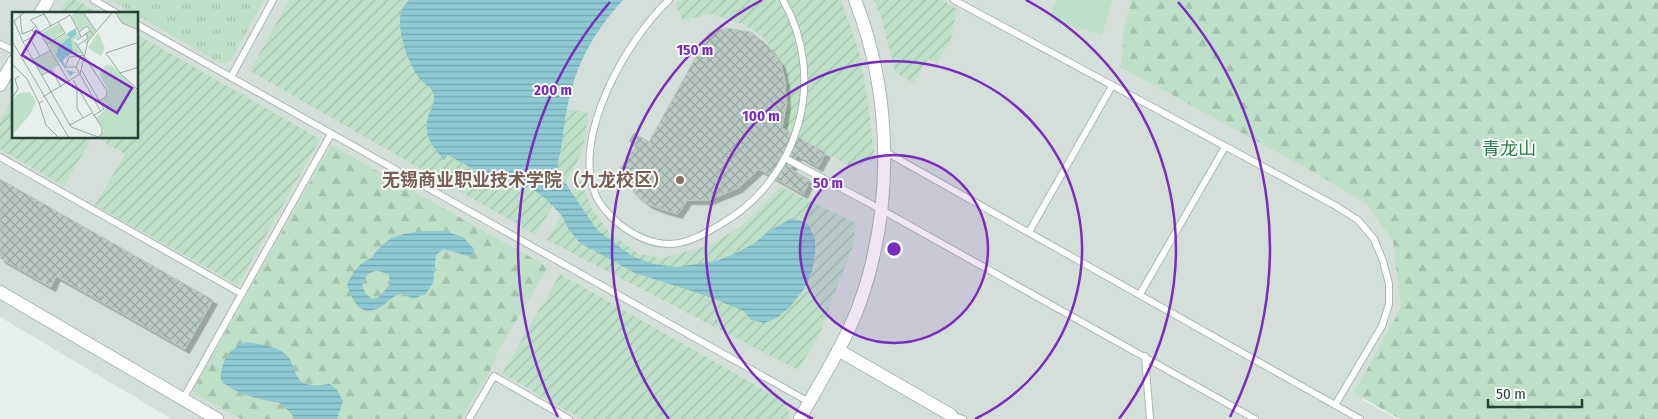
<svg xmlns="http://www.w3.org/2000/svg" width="1658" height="419" font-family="'Fira Sans Condensed','Noto Sans SC',sans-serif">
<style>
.built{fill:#d4dfda;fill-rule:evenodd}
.grass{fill:url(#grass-tufts)}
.forest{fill:url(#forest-firs)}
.garden{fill:url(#garden-furrows)}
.pitch{fill:#bfe0c8}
.water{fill:url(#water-rules);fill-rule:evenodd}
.building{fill:url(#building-cross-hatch);stroke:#b8c9c2;filter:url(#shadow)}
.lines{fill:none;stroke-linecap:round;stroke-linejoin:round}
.lane-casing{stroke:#a8b8b2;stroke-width:8}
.street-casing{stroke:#a8b8b2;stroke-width:14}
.lane{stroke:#fff;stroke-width:6}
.street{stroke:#fff;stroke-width:12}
.ring{fill:none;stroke:#7b2cbf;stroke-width:2.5}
.education-dot{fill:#8d6e63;stroke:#f7fbf9;stroke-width:2}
.labels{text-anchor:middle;stroke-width:4;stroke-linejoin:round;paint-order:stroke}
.park-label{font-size:18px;fill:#2d7a4b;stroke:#f7fbf9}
.education-label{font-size:18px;font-weight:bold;fill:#785e54;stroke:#f7fbf9;text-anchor:end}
.inset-road{fill:none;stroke:#98aaa4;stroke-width:1}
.view{fill:#7b2cbf;fill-opacity:0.15;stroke:#7b2cbf;stroke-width:2.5}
.inset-edge{fill:none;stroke:#24423a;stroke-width:2.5}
.centre{fill:#7b2cbf;stroke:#f7fbf9;stroke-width:2.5}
.ring-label{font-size:15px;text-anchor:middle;font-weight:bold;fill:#7b2cbf;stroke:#f7fbf9;stroke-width:4;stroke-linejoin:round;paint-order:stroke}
</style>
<defs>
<pattern id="grass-tufts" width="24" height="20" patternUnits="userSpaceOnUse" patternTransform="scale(1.25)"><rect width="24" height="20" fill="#bfe0c8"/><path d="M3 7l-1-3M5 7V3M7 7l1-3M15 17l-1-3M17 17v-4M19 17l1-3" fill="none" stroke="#a4c1ad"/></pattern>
<pattern id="forest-firs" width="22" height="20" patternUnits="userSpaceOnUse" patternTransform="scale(1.25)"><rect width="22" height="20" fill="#bfe0c8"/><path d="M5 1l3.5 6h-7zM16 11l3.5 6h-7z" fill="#a4c1ad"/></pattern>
<pattern id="garden-furrows" width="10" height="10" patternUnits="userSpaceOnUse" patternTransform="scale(1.25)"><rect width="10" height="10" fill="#bfe0c8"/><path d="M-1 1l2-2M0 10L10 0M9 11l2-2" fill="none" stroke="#a4c1ad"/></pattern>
<pattern id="water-rules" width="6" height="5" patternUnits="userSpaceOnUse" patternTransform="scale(1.25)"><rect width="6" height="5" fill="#8ec9d4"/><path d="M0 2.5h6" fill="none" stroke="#74a5ad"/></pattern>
<pattern id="building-cross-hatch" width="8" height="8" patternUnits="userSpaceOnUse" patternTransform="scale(1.25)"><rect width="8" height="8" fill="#bbcac4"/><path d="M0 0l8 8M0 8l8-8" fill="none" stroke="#98a6a0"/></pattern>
<filter id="shadow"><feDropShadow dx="4.5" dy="4.5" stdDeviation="0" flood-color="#0004"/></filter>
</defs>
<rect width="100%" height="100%" fill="#e6efeb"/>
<path class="built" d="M0,0H1146L1449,222L1362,400L1397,419H172L0,317ZM14,14H138V138H14Z"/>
<polygon class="grass" points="111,0 264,0 232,59 226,63 220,63"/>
<g class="forest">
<polygon points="1131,0 1658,0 1658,419 1400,419 1354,393 1401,307 1393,241 1367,204 1317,174 1121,67 1124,29"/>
<polygon points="331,145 548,267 498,351 491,369 461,419 241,419 192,392"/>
</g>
<g class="garden">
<polygon points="66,0 76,0 100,14 59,14"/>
<polygon points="289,0 619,0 584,42 565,109 588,113 583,151 536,235 250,71"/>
<polygon points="680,0 841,0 860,55 868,102 875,160 851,167 783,129 788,103 787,79 780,59 763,37 747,26 712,14 683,20 675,4"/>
<polygon points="874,0 942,0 957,9 951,40 937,63 928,58 913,83 895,72 881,17"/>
<polygon points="138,35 320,139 238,285 95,205 125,154 97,138 138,138"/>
<polygon points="14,97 14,138 92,138 64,186 0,149 0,122"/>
<polygon points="580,180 592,209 609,232 638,254 662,258 708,246 742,226 781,187 856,223 853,246 818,337 798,370 547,240"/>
<polygon points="560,274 785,402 790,419 582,419 502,374"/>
</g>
<polygon class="pitch" points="1056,0 1112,0 1102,35 1049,20"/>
<g class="water">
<path d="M409,0H623C582,45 569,82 562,142C561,152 557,161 558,172L597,230L632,256L653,264L677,267L716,261L734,254L753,244L771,230L790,219L799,220L808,224L815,239V254L812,271L804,289L791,306L777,318L764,323L751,320L744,311L704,295L635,273L580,243L569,230L562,216L546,199L531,188L490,182L481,183L472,178L475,170L448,155L444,160C435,150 424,137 427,122C428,111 437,104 433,93C432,87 424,84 420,79C408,64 395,28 402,9C403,6 407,3 409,0Z"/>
<path d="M422,231H445L463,237L474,249L471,257L444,249L436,255L433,283L425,295C422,295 417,298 414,298C408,298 405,293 398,295C388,298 387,304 379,308C359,318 352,299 347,284L354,271L360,265L372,257L378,249L391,238L404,234ZM377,270L389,275L390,284L379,297L372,299L365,293L362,284L368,274Z"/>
<path d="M246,342C257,344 270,345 281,351C303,363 284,392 330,384L337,390L343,401L337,419H296L281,403C262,400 235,395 221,380C221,361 228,349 246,342Z"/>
</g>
<g class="building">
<polygon points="726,28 751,32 768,46 781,64 785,82 786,104 782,128 826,153 818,167 797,155 790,169 810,180 803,194 759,169 738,188 709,200 687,200 678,214 664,210 648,204 635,194 627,182 620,168 636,146 629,141 634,133 649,142 709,33"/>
<polygon points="0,179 213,300 185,349 56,276 51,287 0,258"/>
</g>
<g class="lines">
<g class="lane-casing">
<g id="lane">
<polyline points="94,0 118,14"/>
<path d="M669,0C627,39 570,138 596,196C601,207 609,215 618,223C632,234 650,244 669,244C688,244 706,233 721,224C799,179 828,79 783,0"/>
<polyline points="954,0 1336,206 1358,220 1374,239 1383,261 1389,284 1389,304 1382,326 1335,405"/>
<polyline points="138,25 809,402"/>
<polyline points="0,44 14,51"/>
<polyline points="231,77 273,0"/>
<polyline points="884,151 1360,419"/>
<polyline points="0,157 242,294"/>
<polyline points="785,158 882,210 1255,419"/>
<polyline points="1029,232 1112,86"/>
<polyline points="1140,294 1225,147"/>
<polyline points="1145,356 1150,419"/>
<polyline points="183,399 331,134"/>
<polyline points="951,415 963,419"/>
<polyline points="469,419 494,376 569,419"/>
</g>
</g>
<g class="street-casing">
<g id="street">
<polyline points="40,14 48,0"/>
<polyline points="0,85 14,61"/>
<polyline points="0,292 217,419"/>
<polyline points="838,350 951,415"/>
<path d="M800,419C819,383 843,347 858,308C894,211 893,96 855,0"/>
</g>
</g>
<use href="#lane" class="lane"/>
<use href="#street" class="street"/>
</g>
<circle cx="894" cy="249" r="94" fill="#7b2cbf" fill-opacity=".12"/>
<g class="ring">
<circle cx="894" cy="249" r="94"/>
<path d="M813 419A188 188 0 1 1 975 419"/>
<path d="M669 419A282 282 0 0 1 762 0M1026 0A282 282 0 0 1 1119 419"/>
<path d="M558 417A376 376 0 0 1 610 2M1178 2A376 376 0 0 1 1230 417"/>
</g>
<circle class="education-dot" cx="680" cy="180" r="5"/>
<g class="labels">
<g class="park-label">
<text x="1509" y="155">青龙山</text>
</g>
<g class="education-label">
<text x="670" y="186">无锡商业职业技术学院（九龙校区）</text>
</g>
</g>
<g transform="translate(12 12)">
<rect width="126" height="126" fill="#e6efeb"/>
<path d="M46,12L52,20L35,31L30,21ZM86,20L93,36L89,44L76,36Z" fill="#bfe0c8"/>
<path d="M104,0H126V17L109,10ZM38,39L47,53L30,63L22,48ZM94,53L100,54L122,74L126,83V126H87L92,119L84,106L93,98L89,89L94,85L96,78L87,62ZM18,80L24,90L17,104L0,123V88L8,81Z" fill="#bfe0c8"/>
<path d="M64,0H70L84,19L74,32L72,30L76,26L73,21L78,18L75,13L67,19L59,4ZM65,19L69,25L61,28L71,42H57L47,51L36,32L53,22L60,24Z" fill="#bfe0c8"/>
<path d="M64,16V22L59,27L61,40L51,48L54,58L63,60L58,64L44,43L47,34L58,25L54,22Z" fill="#8ec9d4"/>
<path class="inset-road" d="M31,0L39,14M71,0L84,19M103,0L110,11L127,18M8,2L10,22L20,18M24,14L57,70M24,23L20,18L24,14L18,8L32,2M69,25L67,20L75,14L81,23M18,26L28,44M65,28L78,19M0,29L57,126M11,30L2,9L13,0M63,30L95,79L94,85L87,89M127,30L94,41L108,61L127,79M35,32L53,21L46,10M65,34L76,26L74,22M69,44L64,55H53L57,45L72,43M21,48L39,38M0,52L15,67L27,91M64,55L89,100M70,59L92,97L81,104M108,61L127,55M30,63L40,58L49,75M61,68L90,116V122L86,125L59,115L11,30L58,3L67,20M65,77V96L71,106M31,85L68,62L76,29L101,0M0,86L6,77L3,67L7,64M31,89L27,91L34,113L47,126M58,113L80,101"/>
<path class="view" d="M24,19L120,76L105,101L10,43Z"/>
<rect width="126" height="126" class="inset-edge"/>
</g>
<circle cx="894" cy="249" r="8" class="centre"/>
<g class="ring-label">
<text x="695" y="55">150 m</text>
<text x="553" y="95">200 m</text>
<text x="761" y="121">100 m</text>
<text x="828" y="188">50 m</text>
</g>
<path d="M1488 399v8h94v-8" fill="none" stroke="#24423a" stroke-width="2.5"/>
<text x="1496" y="399" font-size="15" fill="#24423a" stroke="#f7fbf9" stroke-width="4" paint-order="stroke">50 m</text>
</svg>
